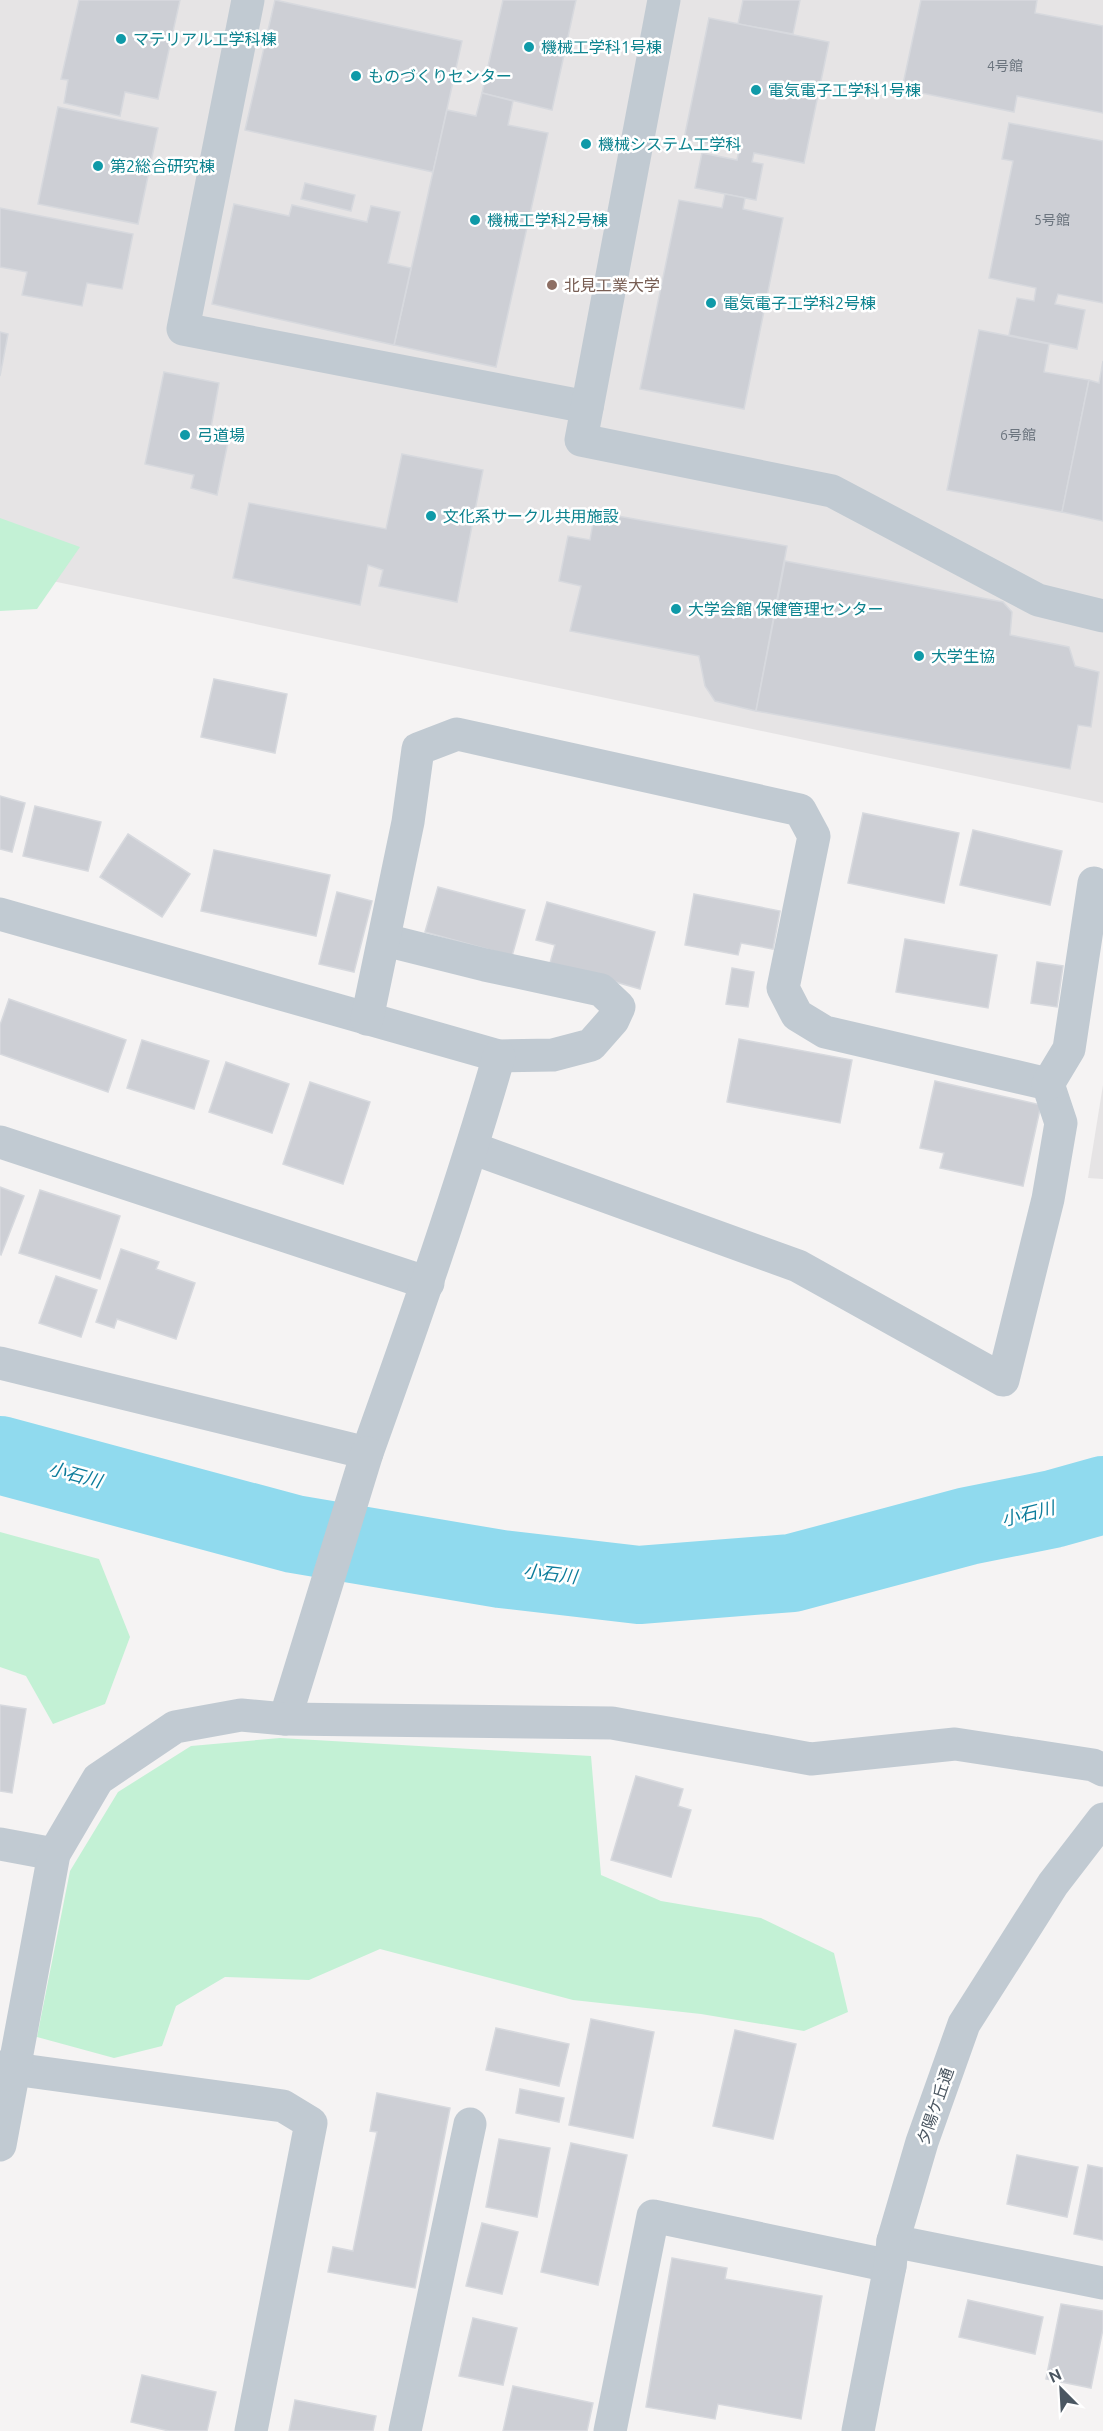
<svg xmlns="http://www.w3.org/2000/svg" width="1103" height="2431" font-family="Ubuntu,'Noto Sans JP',sans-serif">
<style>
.education{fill:#e6e4e5}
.green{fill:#c3f1d5}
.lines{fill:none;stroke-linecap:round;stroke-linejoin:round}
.river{stroke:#90daee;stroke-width:78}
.building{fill:#cdcfd5;stroke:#d7d9de;stroke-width:1.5}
.minor{stroke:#c1cad2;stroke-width:33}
.culture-dot{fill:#0f9aa8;stroke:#fff;stroke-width:2}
.education-dot{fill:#8d6e63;stroke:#fff;stroke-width:2}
.labels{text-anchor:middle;stroke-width:5;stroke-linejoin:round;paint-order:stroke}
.number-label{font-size:14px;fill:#6b747e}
.culture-label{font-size:16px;fill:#0d838f;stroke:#fff;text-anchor:start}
.education-label{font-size:16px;fill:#785e54;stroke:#fff;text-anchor:start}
.street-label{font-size:16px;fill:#4a5661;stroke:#fff}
.water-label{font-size:18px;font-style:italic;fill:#0c7c9b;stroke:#fff}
</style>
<rect width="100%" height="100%" fill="#f5f3f3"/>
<g class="education">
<polygon points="0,0 1103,0 1103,803 0,570"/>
<polygon points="1103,1085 1103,1179 1088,1178"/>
</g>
<g class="green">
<polygon points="0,518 80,547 37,609 0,611"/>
<polygon points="0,1532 99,1559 130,1637 105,1704 53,1724 26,1676 0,1667"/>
<polygon points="280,1738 591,1756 601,1875 661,1901 761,1918 834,1953 848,2012 804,2031 701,2014 573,2000 380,1949 309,1980 225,1977 176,2006 162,2046 114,2058 37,2037 70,1871 118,1792 191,1746"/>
</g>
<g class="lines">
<polyline class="river" points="0,1455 294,1534 501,1569 639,1585 792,1573 968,1526 1053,1509 1103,1495"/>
</g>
<g class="building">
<polygon points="79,0 180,0 158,99 125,92 120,116 64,103 68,80 61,79"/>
<polygon points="275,0 462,41 433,172 245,130"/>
<polygon points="503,0 576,0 552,110 482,93"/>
<polygon points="743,0 800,0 793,34 738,24"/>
<polygon points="921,0 1037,0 1035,13 1103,26 1103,113 1017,96 1014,112 902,89"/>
<polygon points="709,18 829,42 804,163 754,153 752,162 763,164 756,200 695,188 702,153 737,160 739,150 684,139"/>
<polygon points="482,93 513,101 508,125 548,133 496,367 394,345 447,110 476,116"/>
<polygon points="58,107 158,128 138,224 38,204"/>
<polygon points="1009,123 1103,141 1103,303 1058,294 1055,304 1085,310 1077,349 1009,335 1017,298 1034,301 1036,288 989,278 1013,161 1002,159"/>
<polygon points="305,183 355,195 351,211 301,199"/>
<polygon points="725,194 745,198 743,209 783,218 744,409 640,389 679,200 722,208"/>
<polygon points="234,204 289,216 292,205 367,222 371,206 400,212 388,263 411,268 394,345 212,304"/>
<polygon points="0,208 133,234 122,289 87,283 82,306 22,295 27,272 0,267"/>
<polygon points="979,330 1049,344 1044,372 1089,380 1062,512 947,490"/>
<polygon points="0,332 8,334 0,376"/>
<polygon points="1103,361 1103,521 1062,512 1089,380 1099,383"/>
<polygon points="164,372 219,383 210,433 229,437 217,495 191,488 194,475 145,464"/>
<polygon points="402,454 483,470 457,602 379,586 383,570 368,565 360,605 233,578 249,503 386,529"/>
<polygon points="595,512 787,546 756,711 715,701 705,686 699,656 570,631 581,586 559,581 568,536 590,540"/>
<polygon points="785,561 1003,602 1012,612 1010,635 1069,647 1075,666 1099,672 1091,727 1078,725 1070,769 756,711"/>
<polygon points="214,679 287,694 275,753 201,737"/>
<polygon points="0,796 25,803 12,852 0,849"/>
<polygon points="35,806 101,822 88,871 23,856"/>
<polygon points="863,813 959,833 944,903 848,883"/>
<polygon points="973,830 1062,851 1050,905 960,885"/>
<polygon points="128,834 190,874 162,917 100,877"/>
<polygon points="214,850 330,875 316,936 201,911"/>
<polygon points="438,887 525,910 512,956 425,932"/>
<polygon points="337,892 372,901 354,972 319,964"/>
<polygon points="694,894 780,911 773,949 741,943 738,955 685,945"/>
<polygon points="547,902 655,932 640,989 550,963 555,945 536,940"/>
<polygon points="905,939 997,955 988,1008 896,992"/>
<polygon points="1037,962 1063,966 1057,1007 1031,1003"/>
<polygon points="732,968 754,972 748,1007 726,1004"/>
<polygon points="9,999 126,1040 108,1092 0,1054 0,1025"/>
<polygon points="739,1039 852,1060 840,1123 727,1102"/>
<polygon points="142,1040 209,1061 194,1109 127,1088"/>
<polygon points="226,1062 289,1084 272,1133 209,1112"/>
<polygon points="935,1081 1041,1105 1023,1186 940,1168 944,1153 920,1148"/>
<polygon points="310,1082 370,1102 343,1184 283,1164"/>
<polygon points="0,1187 24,1196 1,1255 0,1254"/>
<polygon points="40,1190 120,1216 100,1279 19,1253"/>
<polygon points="121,1249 159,1262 156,1269 195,1283 176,1339 117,1319 114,1328 96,1322"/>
<polygon points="56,1276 97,1290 81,1337 39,1323"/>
<polygon points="0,1705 26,1709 12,1793 0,1791"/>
<polygon points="636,1776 683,1789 678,1806 691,1810 671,1877 611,1860"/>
<polygon points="591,2019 654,2032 633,2138 569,2125"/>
<polygon points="496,2028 569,2044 559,2086 486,2070"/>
<polygon points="735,2030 796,2044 773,2139 713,2126"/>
<polygon points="520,2089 564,2098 559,2122 516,2113"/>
<polygon points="377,2093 450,2108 415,2288 328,2272 333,2247 353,2251 377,2132 370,2131"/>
<polygon points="499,2139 550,2148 537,2217 486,2207"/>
<polygon points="571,2143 627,2155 598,2285 541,2272"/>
<polygon points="1017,2155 1078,2167 1067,2217 1007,2204"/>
<polygon points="1088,2165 1103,2168 1103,2240 1074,2234"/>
<polygon points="482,2223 518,2232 502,2294 466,2286"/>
<polygon points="672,2258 727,2268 725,2279 822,2296 801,2419 718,2404 715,2419 646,2407"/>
<polygon points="968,2300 1043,2317 1035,2354 959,2337"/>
<polygon points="1061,2304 1103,2311 1103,2329 1091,2388 1046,2379"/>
<polygon points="473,2318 517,2328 503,2385 459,2376"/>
<polygon points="142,2375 216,2392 207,2431 169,2431 131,2422"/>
<polygon points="513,2386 593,2403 587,2431 503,2431"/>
<polygon points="295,2400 376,2416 373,2431 289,2431"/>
</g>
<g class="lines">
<g class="minor">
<polyline points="248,0 183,329 587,407"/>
<polyline points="664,0 581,440 832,491 1038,600 1103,616"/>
<polyline points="0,914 499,1056 553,1055 591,1045 613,1020 619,1007 601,990 485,965 385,940"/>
<polyline points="367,1019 408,822 418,749 457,734 800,810 814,836 783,988 797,1015 825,1032 1048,1084 1061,1123 1048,1199 1003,1380 798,1266 472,1148"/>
<polyline points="1048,1084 1069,1049 1094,883"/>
<polyline points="0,1142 428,1283"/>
<path d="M0,1363L367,1453C414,1322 460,1191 499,1056"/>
<polyline points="285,1719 367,1453"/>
<polyline points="0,1844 54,1854"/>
<polyline points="0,2067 283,2106 311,2123 251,2431"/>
<polyline points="0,2145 54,1854 98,1779 175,1727 241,1715 285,1719 612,1723 811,1759 955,1744 1093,1765 1103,1770"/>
<polyline points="893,2241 1103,2283"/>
<polyline points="405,2431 470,2124"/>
<polyline points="610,2431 653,2216 890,2266"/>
<polyline points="858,2431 890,2266 893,2241 922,2142 964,2024 1053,1884 1103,1819"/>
</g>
</g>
<g class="culture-dot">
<circle cx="121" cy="39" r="6"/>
<circle cx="529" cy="47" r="6"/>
<circle cx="356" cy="76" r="6"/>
<circle cx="756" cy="90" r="6"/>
<circle cx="586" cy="144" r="6"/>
<circle cx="98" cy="166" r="6"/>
<circle cx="475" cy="220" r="6"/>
<circle cx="711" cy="303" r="6"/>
<circle cx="185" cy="435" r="6"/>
<circle cx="431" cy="516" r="6"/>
<circle cx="676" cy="609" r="6"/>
<circle cx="919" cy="656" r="6"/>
</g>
<circle class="education-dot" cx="552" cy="285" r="6"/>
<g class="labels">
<g class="number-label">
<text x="1005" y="71">4号館</text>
<text x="1052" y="225">5号館</text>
<text x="1018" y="440">6号館</text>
</g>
<g class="culture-label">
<text x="133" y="45">マテリアル工学科棟</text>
<text x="541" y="53">機械工学科1号棟</text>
<text x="368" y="82">ものづくりセンター</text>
<text x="768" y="96">電気電子工学科1号棟</text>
<text x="598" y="150">機械システム工学科</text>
<text x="110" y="172">第2総合研究棟</text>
<text x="487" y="226">機械工学科2号棟</text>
<text x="723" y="309">電気電子工学科2号棟</text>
<text x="197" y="441">弓道場</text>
<text x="443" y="522">文化系サークル共用施設</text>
<text x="688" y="615">大学会館 保健管理センター</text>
<text x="931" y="662">大学生協</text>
</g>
<g class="education-label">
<text x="564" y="291">北見工業大学</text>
</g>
<g class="street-label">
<text transform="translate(935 2106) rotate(-71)" y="6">夕陽ケ丘通</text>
</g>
<g class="water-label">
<text transform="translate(75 1475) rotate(15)" y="6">小石川</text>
<text transform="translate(1028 1514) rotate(-14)" y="6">小石川</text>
<text transform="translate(550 1574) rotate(7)" y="6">小石川</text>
</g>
</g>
<g transform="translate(1061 2389) rotate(336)" stroke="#ffffff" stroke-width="4.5" paint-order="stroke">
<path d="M0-4.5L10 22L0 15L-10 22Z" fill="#4a5661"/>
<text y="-9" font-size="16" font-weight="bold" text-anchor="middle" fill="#4a5661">N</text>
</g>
</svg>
